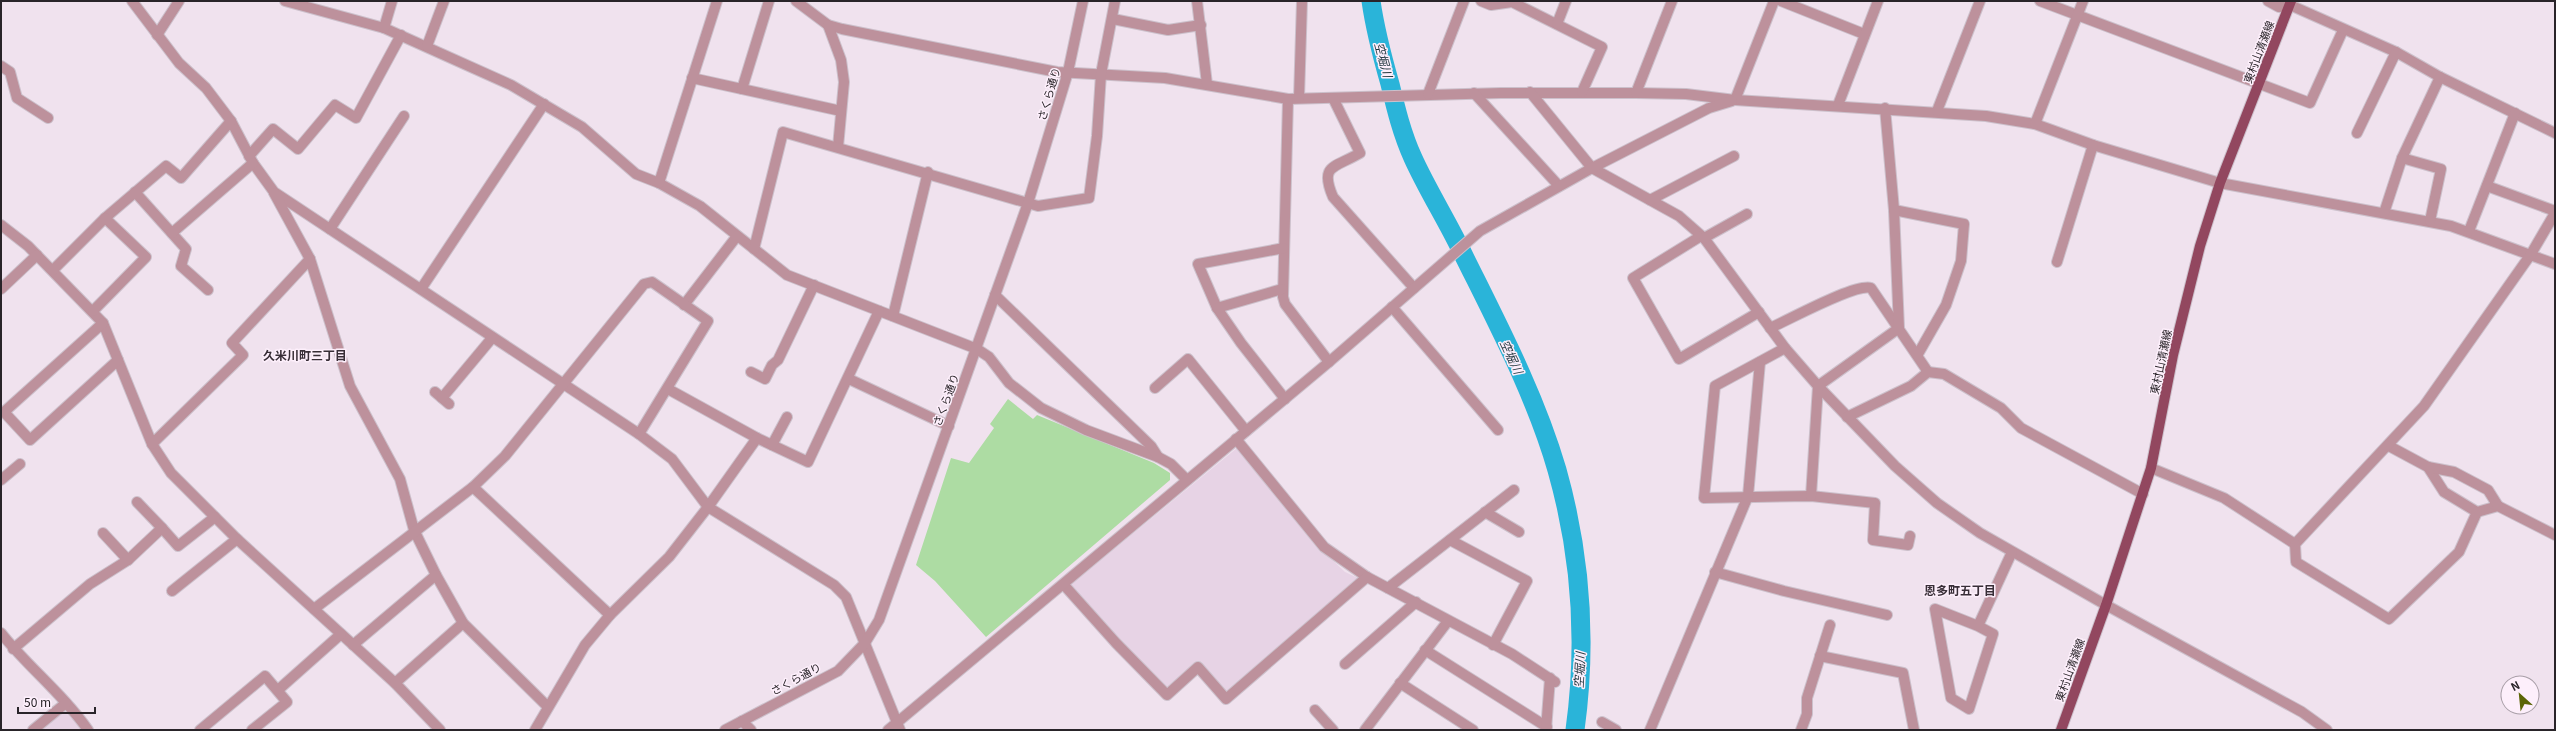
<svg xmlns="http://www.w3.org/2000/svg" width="2556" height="731" font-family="Georgia,'Noto Sans JP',serif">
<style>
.built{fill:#e7d3e5}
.green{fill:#addca3}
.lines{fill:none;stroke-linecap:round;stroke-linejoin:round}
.river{stroke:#2ab4d9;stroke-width:19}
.minor-casing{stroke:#ccc0cb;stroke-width:12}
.major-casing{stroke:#ccc0cb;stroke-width:12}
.minor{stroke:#bd919c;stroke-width:10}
.major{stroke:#92475f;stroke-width:10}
.labels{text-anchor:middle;stroke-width:3;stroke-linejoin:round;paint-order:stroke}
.street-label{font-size:11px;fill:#292429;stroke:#fdeffb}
.water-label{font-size:12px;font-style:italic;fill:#1f353c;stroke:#fdeffb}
.neighbourhood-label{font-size:12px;font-weight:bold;fill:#382e37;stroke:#fdeffb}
</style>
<rect width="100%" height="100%" fill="#f0e2ee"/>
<g class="built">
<polygon points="1237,448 1322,550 1345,572 1360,579 1225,694 1199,662 1168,690 1069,586"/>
<polygon points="64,709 70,714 82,730 42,730"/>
</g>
<polygon class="green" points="1008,399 1033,419 1037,415 1154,463 1170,473 1170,480 986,637 935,581 916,565 951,458 969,463 994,428 990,424"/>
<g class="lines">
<path class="river" d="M1371,1C1375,29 1382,56 1390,84C1396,109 1402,134 1413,158C1427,189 1446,219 1461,250C1496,321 1535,394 1557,470C1581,555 1587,643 1575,730"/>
<g class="minor-casing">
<g id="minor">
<polyline points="132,1 179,63 206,88 231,121 253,163 274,192 639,434 672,459 708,507 834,585 846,597 900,730"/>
<polyline points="285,1 384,28 511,85 582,127 636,174 659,183 700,206 787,275 977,349 989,357 1009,383 1041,408 1086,430 1158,457 1171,464 1187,480"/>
<polyline points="796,1 828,25 842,29 1057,72 1165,78 1288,99 1501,93 1636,93 1686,94 1735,100 1986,116 2035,124 2093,145 2220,183 2451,226 2555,264"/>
<polyline points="1197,1 1207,84"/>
<polyline points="1481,1 1491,5 1512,2 1602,47 1582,92"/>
<polyline points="1781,1 1864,34"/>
<polyline points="2040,1 2310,103 2343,30"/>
<polyline points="2268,1 2279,7 2290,5 2396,52 2440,77 2555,133"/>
<polyline points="1113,19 1168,30 1201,25"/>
<polyline points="1557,24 1566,1"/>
<polyline points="828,25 841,60 844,82 838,147"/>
<polyline points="384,28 392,1"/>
<polyline points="157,35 179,1"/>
<polyline points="427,46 444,1"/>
<polyline points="1,66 10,72 17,98 48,118"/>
<polyline points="692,78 841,111"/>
<polyline points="742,89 769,1"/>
<polyline points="1530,92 1592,168 1679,216 1704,238 1785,348 1818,386 1895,466 1937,503 1980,533 2106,605 2302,712 2327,730"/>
<polyline points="1474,93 1559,186"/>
<polyline points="1636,93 1672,1"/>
<polyline points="1428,94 1464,1"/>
<polyline points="1299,98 1302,1"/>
<path d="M1333,98L1360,153C1335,168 1319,164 1333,197L1414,288"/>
<polyline points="1288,99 1283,297 1285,304 1329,362"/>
<polyline points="1735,100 1774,1"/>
<polyline points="1838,105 1878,1"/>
<polyline points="1937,111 1980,1"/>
<polyline points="2035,124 2083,1"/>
<polyline points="2357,133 2396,52"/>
<polyline points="249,156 273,129 298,149 335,105 356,118 401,35"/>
<polyline points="2402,158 2440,77"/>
<polyline points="659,183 717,1"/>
<polyline points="2487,186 2555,211"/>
<polyline points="135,192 186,249 181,266 208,290"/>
<polyline points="274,193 310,259 350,386 400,479 414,530 436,575 463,623 547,706"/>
<polyline points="1650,200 1734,156"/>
<polyline points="1894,210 1964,224 1961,261 1946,305 1918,354"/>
<polyline points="2384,213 2402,158 2441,169 2430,221"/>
<polyline points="1,225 28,246 103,323 152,444 171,473 237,539 395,683 440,730"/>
<polyline points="330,229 404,116"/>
<polyline points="2469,231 2515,113"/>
<polyline points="172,233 253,163"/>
<polyline points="1701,236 1633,278 1679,359 1759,312"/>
<polyline points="1704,238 1747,214"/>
<polyline points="1284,248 1198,264 1217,308 1241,343 1285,399"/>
<polyline points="754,249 783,132 1038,206 1089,198 1097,136 1101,74 1115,1"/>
<polyline points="2057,262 2093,145"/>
<polyline points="53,270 105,218 166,166 181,178 231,121"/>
<polyline points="1,289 37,255"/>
<polyline points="421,289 544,104"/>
<polyline points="995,295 1151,446 1158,457"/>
<polyline points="684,305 737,236"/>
<polyline points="1392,307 1498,430"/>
<polyline points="1217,308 1282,289"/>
<polyline points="93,311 146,257 105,218"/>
<polyline points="893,316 928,172"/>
<polyline points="103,323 4,412 30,440 118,360"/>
<path d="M1770,328C1789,320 1855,283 1871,288L1928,372"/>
<polyline points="1785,348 1715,386 1704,498 1811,496 1875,503 1873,540 1908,545 1910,536"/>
<polyline points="751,372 765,379 772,365 778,360 814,285"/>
<polyline points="849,379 949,426"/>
<polyline points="1155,388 1188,359 1246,431"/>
<polyline points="668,389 757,438 808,462 879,311"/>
<polyline points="435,392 449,404"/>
<polyline points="442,398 492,338"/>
<polyline points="1847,417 1911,386 1928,372 1944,374 2001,408 2021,428 2143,494"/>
<polyline points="1236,439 1324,547 1367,577 1512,654 1555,682"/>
<polyline points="152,444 243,355 232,343 310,259"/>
<polyline points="772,445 787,417"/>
<polyline points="2389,446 2428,467 2444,492 2477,512 2498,506 2555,535"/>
<polyline points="2428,467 2454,472 2488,490 2498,506"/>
<polyline points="2151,468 2224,498 2295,544 2424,406 2531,254 2555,213"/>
<polyline points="1,480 20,464"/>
<polyline points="473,487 610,615"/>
<polyline points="1811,496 1818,386 1899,328 1894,210 1885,108"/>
<polyline points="137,502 162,528"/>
<polyline points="1485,512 1519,532"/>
<polyline points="103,533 128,560"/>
<polyline points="1450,540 1527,581 1493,645"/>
<polyline points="2295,544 2296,562 2389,619 2459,552 2477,512"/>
<polyline points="1715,572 1784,591 1887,615"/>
<polyline points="1064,585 1116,643 1167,695 1198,667 1226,699 1367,577"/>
<polyline points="1388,588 1514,490"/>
<polyline points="172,591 237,539"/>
<polyline points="314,609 473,487 505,456 644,284 652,282 708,321 639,434"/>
<polyline points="1978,626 1935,609 1951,698 1969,709 1993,634 1978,626 2012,552"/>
<path d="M1,633C28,667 63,694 88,730"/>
<polyline points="353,645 436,575"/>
<polyline points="13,649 90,584 128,560 162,528 178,546 215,517"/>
<polyline points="1425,650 1547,727"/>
<polyline points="1820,656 1903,673 1914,730"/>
<polyline points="1345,664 1416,602"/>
<polyline points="395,683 463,623"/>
<polyline points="1400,683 1473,730"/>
<polyline points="278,690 341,634"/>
<polyline points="1315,710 1333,730"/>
<polyline points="742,721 751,730"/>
<polyline points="1602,722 1616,730"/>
<polyline points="33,730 66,703"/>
<polyline points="200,730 265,676 287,702 252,730"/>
<polyline points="535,730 585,645 610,615 669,557 708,507 757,438"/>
<polyline points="725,730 838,671 865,643 879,620 1028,203 1068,72 1083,1"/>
<polyline points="888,730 1329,362 1480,231 1592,168 1709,108 1732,101"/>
<polyline points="1365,730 1448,621"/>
<polyline points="1546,730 1550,678"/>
<polyline points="1650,730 1748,496 1760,362"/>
<polyline points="1801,730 1807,714 1807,698 1830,625"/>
</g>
</g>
<g class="major-casing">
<polyline id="major" points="2061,730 2106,605 2151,468 2173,355 2200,246 2220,183 2291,1"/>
</g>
<use href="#minor" class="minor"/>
<use href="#major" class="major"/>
</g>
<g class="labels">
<g class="street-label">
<text transform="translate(2259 52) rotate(-69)" y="4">東村山清瀬線</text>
<text transform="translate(1049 94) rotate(-74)" y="4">さくら通り</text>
<text transform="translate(2161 362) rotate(-78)" y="4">東村山清瀬線</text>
<text transform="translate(946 400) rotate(-70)" y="4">さくら通り</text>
<text transform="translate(2070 670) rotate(-70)" y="4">東村山清瀬線</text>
<text transform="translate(796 679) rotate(-28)" y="4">さくら通り</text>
</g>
<g class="water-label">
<text transform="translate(1383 60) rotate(75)" y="4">空堀川</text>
<text transform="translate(1511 357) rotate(65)" y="4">空堀川</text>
<text transform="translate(1580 670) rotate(-87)" y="4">空堀川</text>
</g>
<g class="neighbourhood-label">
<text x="305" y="360">久米川町三丁目</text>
<text x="1960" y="595">恩多町五丁目</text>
</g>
</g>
<rect width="2556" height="731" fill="none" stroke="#292429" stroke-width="4"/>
<g transform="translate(2520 695) rotate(333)"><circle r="19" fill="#fdeffb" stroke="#a89ea7"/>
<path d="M0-3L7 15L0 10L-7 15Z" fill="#5b6506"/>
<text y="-6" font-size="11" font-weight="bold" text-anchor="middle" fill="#292429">N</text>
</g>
<path d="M18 707v6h77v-6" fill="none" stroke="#292429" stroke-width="2"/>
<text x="24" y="707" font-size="12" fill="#292429" stroke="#fdeffb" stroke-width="3" paint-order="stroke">50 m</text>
</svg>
